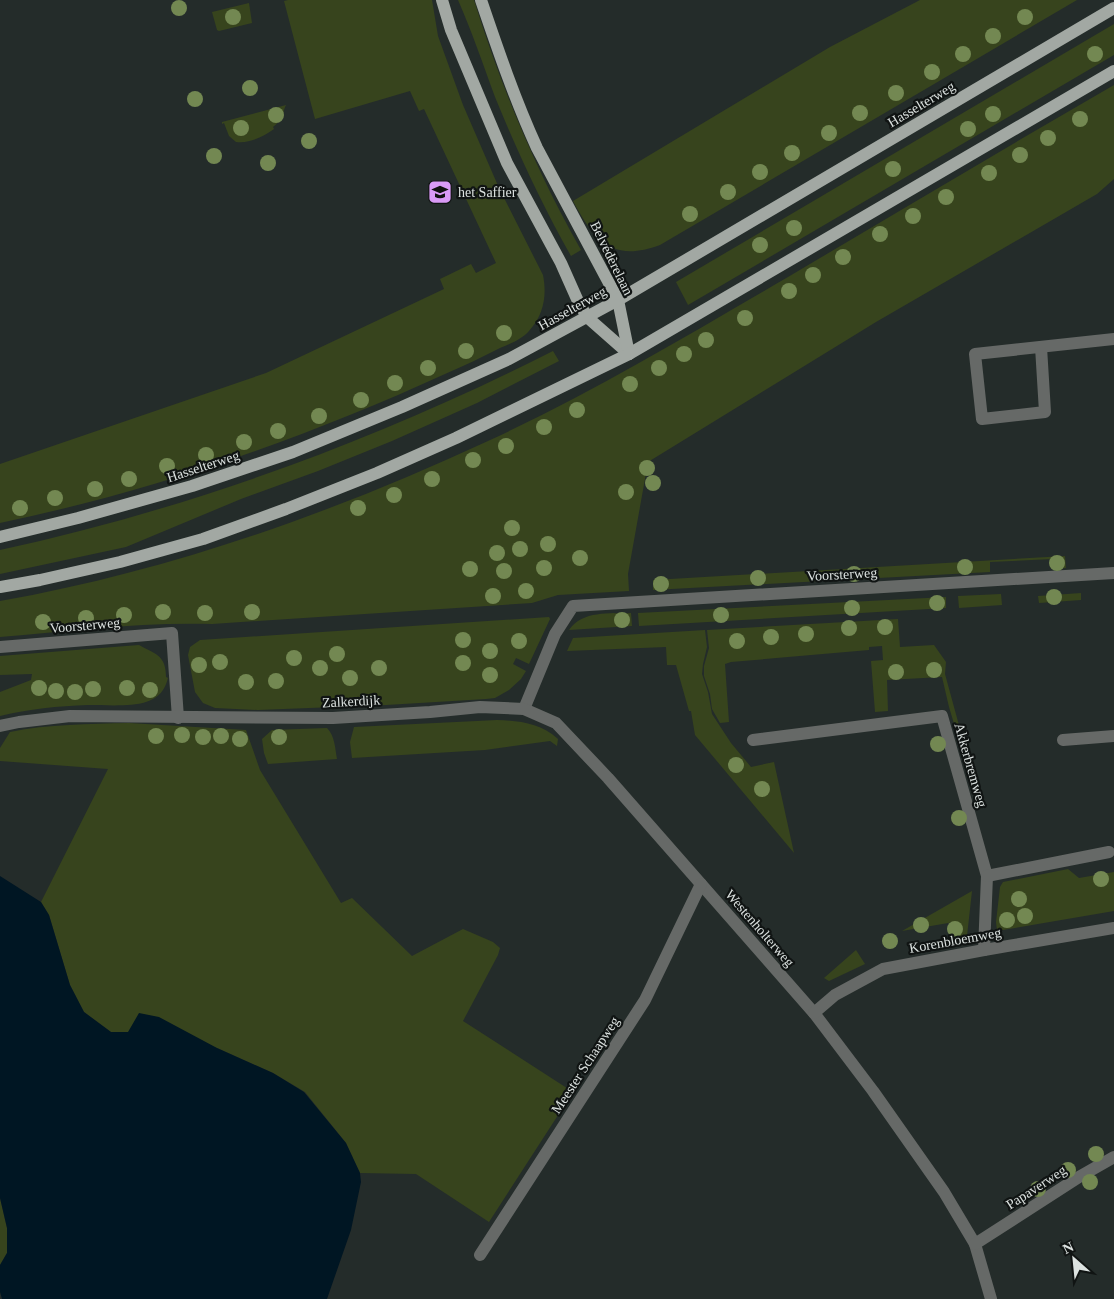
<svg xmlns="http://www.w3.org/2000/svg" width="1114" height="1299" font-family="Georgia,serif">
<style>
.green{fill:#37441d}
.water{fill:#001623}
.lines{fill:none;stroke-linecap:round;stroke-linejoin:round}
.minor{stroke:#666967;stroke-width:12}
.major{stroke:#a2a8a3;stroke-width:12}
.tree{fill:#738852}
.labels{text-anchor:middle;stroke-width:4.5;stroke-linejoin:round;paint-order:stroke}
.street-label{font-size:14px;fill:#dce2e0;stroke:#101413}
.poi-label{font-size:14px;fill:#dce2e0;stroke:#101413;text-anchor:start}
</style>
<rect width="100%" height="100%" fill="#242c2a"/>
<g class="green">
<path d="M288,0H432L438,36L463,105L499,188L543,275C547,295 544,315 529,331C522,339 510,344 500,348C482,357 464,366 445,374C303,439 153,491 0,523V464L266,373L444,289L440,279L471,264L476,273L496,263L424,109L419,111L410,91L315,119L284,1Z"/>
<path d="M458,0H474C501,87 536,171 581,250L571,256C542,205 517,151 495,97C483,64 472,32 458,0Z"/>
<path d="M920,0H1077L660,245C612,263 594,240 573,201L830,47Z"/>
<polygon points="249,3 252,23 219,31 217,30 212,12"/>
<polygon points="1114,24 1114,55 688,305 676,282"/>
<path d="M1114,85V179L1097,194L876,322L648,462L628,574L629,591L558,595L532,603L212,624C141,622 70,631 0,637V601C169,571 333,513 488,441C592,393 690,334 788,277C896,213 1005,148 1114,85Z"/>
<path d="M286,105C281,115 286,117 273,127L274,129C264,136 250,144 236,142L229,136L224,123L222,124V122Z"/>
<path d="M553,351L559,361L477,403L392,441L318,471L241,499L126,547L0,574V550C193,508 377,440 553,351Z"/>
<polygon points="1065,556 1066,568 1054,569 1053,559 990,562 990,572 653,590 653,580"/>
<polygon points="1081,593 1081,600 1039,603 1038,596"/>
<polygon points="1001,594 1002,605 959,608 958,596"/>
<polygon points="946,597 946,608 639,626 638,613"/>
<path d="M631,613L632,626L569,630C583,610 609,614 631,613Z"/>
<polygon points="549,617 550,619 529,664 516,658 513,664 526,671 521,679 509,690 495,698 486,699 386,705 258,710 215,708 203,703 195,692 188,655 190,647 200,640"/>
<polygon points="898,619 900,647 934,645 946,662 945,674 981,806 979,807 949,707 942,677 887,680 888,711 875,712 871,661 883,660 882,646 869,647 869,650 731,662 725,664 729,722 720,723 712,709 710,694 704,676 704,666 709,648 707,630"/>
<polygon points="705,630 707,647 703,664 702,674 708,692 712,714 731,743 751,767 774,762 794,853 695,735 691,711 689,711 676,665 667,665 666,647 567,651 573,638"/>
<path d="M139,645C154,654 166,654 166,677L168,678C165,690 159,698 146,702C131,707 105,705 88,705C58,706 29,709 0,716V692L31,680L32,674L0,675V656Z"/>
<path d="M497,720C520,721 540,723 558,739L557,746L550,741L485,750L352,758L350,742L354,727Z"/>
<path d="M129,723L246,730L260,770L341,903L352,898L412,956L463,929L493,942L500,948L498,955L463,1021L573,1092L489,1222L416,1174L360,1173L346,1143L305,1092L273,1073L217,1048L128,1032H111L84,1012L70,985L49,915L41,902L108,769L0,761V748L10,732C49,724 89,724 129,723Z"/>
<path d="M327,728C335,736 335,748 337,759L268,764L264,753L262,739L272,730Z"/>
<polygon points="1068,869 1079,878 1114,872 1114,911 997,931 996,922 1000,887 1003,882"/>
<polygon points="972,891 967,936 962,943 959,944 954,922 902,931"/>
<polygon points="856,950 865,964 829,981 824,978"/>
<polygon points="0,1198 7,1228 7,1253 0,1265"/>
</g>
<polygon class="water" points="0,876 41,902 49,915 70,985 84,1012 111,1032 128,1032 139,1013 159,1017 217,1048 273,1073 304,1092 346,1143 360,1173 361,1182 351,1230 327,1299 2,1299 0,1292 0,1265 7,1253 7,1228 0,1198"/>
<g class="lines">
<g class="minor">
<polyline points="1041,347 1045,412 982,419 975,354 1114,339"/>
<polyline points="0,647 172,633 178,718"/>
<polyline points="524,709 555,634 573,606 1114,573"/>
<polyline points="0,726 19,722 70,716 333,718 430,712 480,707 524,709 556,723 608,778 814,1013 873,1091 944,1192 975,1244 991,1299"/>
<polyline points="753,740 942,716 987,876 984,950"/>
<polyline points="1063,740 1114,736"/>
<polyline points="987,876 1109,852"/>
<polyline points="814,1013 835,995 883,969 984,950 1114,928"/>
<polyline points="975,1244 1079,1177 1114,1157"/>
<polyline points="480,1255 645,1000 701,884"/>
</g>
<g class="major">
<polyline points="442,0 451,30 507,163 561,263 577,299 587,317 629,354"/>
<path d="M481,0C498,50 515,100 537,148L618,300L629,354"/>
<polyline points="0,537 78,518 192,486 293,452 402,407 509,359 618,300 1114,8"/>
<polyline points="0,587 40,580 120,562 203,539 286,509 377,473 456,438 629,354 1114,71"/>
</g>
</g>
<g class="tree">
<circle cx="179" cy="8" r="8"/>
<circle cx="233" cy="17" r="8"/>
<circle cx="1025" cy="17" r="8"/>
<circle cx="993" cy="36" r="8"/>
<circle cx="963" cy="54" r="8"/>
<circle cx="1095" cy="54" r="8"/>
<circle cx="932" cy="72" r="8"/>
<circle cx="250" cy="88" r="8"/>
<circle cx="896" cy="93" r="8"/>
<circle cx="195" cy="99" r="8"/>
<circle cx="860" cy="113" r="8"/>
<circle cx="993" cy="114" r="8"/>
<circle cx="276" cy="115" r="8"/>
<circle cx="1080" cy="119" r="8"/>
<circle cx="241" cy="128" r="8"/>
<circle cx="968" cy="129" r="8"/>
<circle cx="829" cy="133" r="8"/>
<circle cx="1048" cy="138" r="8"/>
<circle cx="309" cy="141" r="8"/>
<circle cx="792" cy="153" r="8"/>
<circle cx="1020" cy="155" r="8"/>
<circle cx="214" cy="156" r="8"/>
<circle cx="268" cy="163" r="8"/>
<circle cx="893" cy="169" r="8"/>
<circle cx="760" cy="172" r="8"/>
<circle cx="989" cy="173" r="8"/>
<circle cx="728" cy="192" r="8"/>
<circle cx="946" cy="197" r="8"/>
<circle cx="690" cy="214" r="8"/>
<circle cx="913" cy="216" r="8"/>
<circle cx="794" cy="228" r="8"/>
<circle cx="880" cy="234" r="8"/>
<circle cx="760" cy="245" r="8"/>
<circle cx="843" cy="257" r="8"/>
<circle cx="813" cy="275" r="8"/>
<circle cx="789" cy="291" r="8"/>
<circle cx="745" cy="318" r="8"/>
<circle cx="504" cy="333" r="8"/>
<circle cx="706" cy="340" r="8"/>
<circle cx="466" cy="351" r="8"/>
<circle cx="684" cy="354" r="8"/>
<circle cx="428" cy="368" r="8"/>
<circle cx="659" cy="368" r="8"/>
<circle cx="395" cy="383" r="8"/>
<circle cx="630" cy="384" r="8"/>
<circle cx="361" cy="400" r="8"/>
<circle cx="577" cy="410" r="8"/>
<circle cx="319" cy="416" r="8"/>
<circle cx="544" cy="427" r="8"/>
<circle cx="278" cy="431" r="8"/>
<circle cx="244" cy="442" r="8"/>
<circle cx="506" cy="446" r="8"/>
<circle cx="206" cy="455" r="8"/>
<circle cx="473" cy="460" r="8"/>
<circle cx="167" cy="466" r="8"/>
<circle cx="647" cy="468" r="8"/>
<circle cx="129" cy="479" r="8"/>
<circle cx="432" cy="479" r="8"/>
<circle cx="653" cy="483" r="8"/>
<circle cx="95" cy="489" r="8"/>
<circle cx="626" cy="492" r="8"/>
<circle cx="394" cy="495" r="8"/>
<circle cx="55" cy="498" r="8"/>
<circle cx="20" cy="508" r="8"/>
<circle cx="358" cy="508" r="8"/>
<circle cx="512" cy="528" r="8"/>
<circle cx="548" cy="544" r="8"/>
<circle cx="520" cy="549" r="8"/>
<circle cx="497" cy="553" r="8"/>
<circle cx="580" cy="558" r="8"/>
<circle cx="1057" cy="563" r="8"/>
<circle cx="965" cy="567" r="8"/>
<circle cx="544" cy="568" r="8"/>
<circle cx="470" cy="569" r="8"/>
<circle cx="504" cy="571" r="8"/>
<circle cx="854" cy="574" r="8"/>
<circle cx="758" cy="578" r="8"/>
<circle cx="661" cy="584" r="8"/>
<circle cx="526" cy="591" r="8"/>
<circle cx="493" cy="596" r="8"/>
<circle cx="1054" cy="597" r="8"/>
<circle cx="937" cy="603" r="8"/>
<circle cx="852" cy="608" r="8"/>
<circle cx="163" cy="612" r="8"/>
<circle cx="252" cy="612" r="8"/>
<circle cx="205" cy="613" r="8"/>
<circle cx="124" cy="615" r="8"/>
<circle cx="721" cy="615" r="8"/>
<circle cx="86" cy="618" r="8"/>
<circle cx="622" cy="620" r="8"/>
<circle cx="43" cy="622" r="8"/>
<circle cx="885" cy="627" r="8"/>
<circle cx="849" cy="628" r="8"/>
<circle cx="806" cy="634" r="8"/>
<circle cx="771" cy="637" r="8"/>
<circle cx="463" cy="640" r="8"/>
<circle cx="519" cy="641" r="8"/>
<circle cx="737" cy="641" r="8"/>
<circle cx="490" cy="651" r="8"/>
<circle cx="337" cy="654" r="8"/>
<circle cx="294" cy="658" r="8"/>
<circle cx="220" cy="662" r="8"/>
<circle cx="463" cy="663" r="8"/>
<circle cx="199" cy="665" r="8"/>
<circle cx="320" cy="668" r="8"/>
<circle cx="379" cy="668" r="8"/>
<circle cx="934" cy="670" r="8"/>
<circle cx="896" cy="672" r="8"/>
<circle cx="490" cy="675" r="8"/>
<circle cx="350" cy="678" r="8"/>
<circle cx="276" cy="681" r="8"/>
<circle cx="246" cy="682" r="8"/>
<circle cx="39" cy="688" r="8"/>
<circle cx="127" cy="688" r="8"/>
<circle cx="93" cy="689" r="8"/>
<circle cx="150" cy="690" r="8"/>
<circle cx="56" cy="691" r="8"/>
<circle cx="75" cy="692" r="8"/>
<circle cx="182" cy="735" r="8"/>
<circle cx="156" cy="736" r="8"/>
<circle cx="221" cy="736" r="8"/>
<circle cx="203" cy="737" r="8"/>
<circle cx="279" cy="737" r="8"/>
<circle cx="240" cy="739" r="8"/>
<circle cx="938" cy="744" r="8"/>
<circle cx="736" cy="765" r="8"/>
<circle cx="762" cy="789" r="8"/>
<circle cx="959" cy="818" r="8"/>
<circle cx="1101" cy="879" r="8"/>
<circle cx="1019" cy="899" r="8"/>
<circle cx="1025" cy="916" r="8"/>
<circle cx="1007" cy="920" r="8"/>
<circle cx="921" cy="925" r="8"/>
<circle cx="955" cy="929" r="8"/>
<circle cx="890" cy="941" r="8"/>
<circle cx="1096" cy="1154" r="8"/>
<circle cx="1068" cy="1170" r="8"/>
<circle cx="1090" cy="1182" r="8"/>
<circle cx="1038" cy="1189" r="8"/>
</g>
<defs>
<g id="school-square" transform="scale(1.25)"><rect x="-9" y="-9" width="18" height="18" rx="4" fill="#da9af6" stroke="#101413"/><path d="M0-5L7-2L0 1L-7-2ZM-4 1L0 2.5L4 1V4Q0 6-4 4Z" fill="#111"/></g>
</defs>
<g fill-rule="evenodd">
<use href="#school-square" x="440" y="192"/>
</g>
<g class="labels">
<g class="street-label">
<text transform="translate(921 104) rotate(-31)" y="5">Hasselterweg</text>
<text transform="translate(612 258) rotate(64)" y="5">Belvédèrelaan</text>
<text transform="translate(572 308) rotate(-29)" y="5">Hasselterweg</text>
<text transform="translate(203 466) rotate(-18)" y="5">Hasselterweg</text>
<text transform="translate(842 574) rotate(-3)" y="5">Voorsterweg</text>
<text transform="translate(85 625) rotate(-5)" y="5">Voorsterweg</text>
<text transform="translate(351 701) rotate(-3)" y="5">Zalkerdijk</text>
<text transform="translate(971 765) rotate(74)" y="5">Akkerbremweg</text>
<text transform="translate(760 928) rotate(49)" y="5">Westenholterweg</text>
<text transform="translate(955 940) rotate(-10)" y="5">Korenbloemweg</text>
<text transform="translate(585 1065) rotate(-57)" y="5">Meester Schaapweg</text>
<text transform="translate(1036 1187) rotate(-33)" y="5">Papaverweg</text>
</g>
<g class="poi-label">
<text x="458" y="197">het Saffier</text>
</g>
</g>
<g transform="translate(1074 1259) rotate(333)" stroke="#101413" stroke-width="4" paint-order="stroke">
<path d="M0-4L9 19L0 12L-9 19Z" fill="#dce2e0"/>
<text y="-8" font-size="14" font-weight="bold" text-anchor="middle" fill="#dce2e0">N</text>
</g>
</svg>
